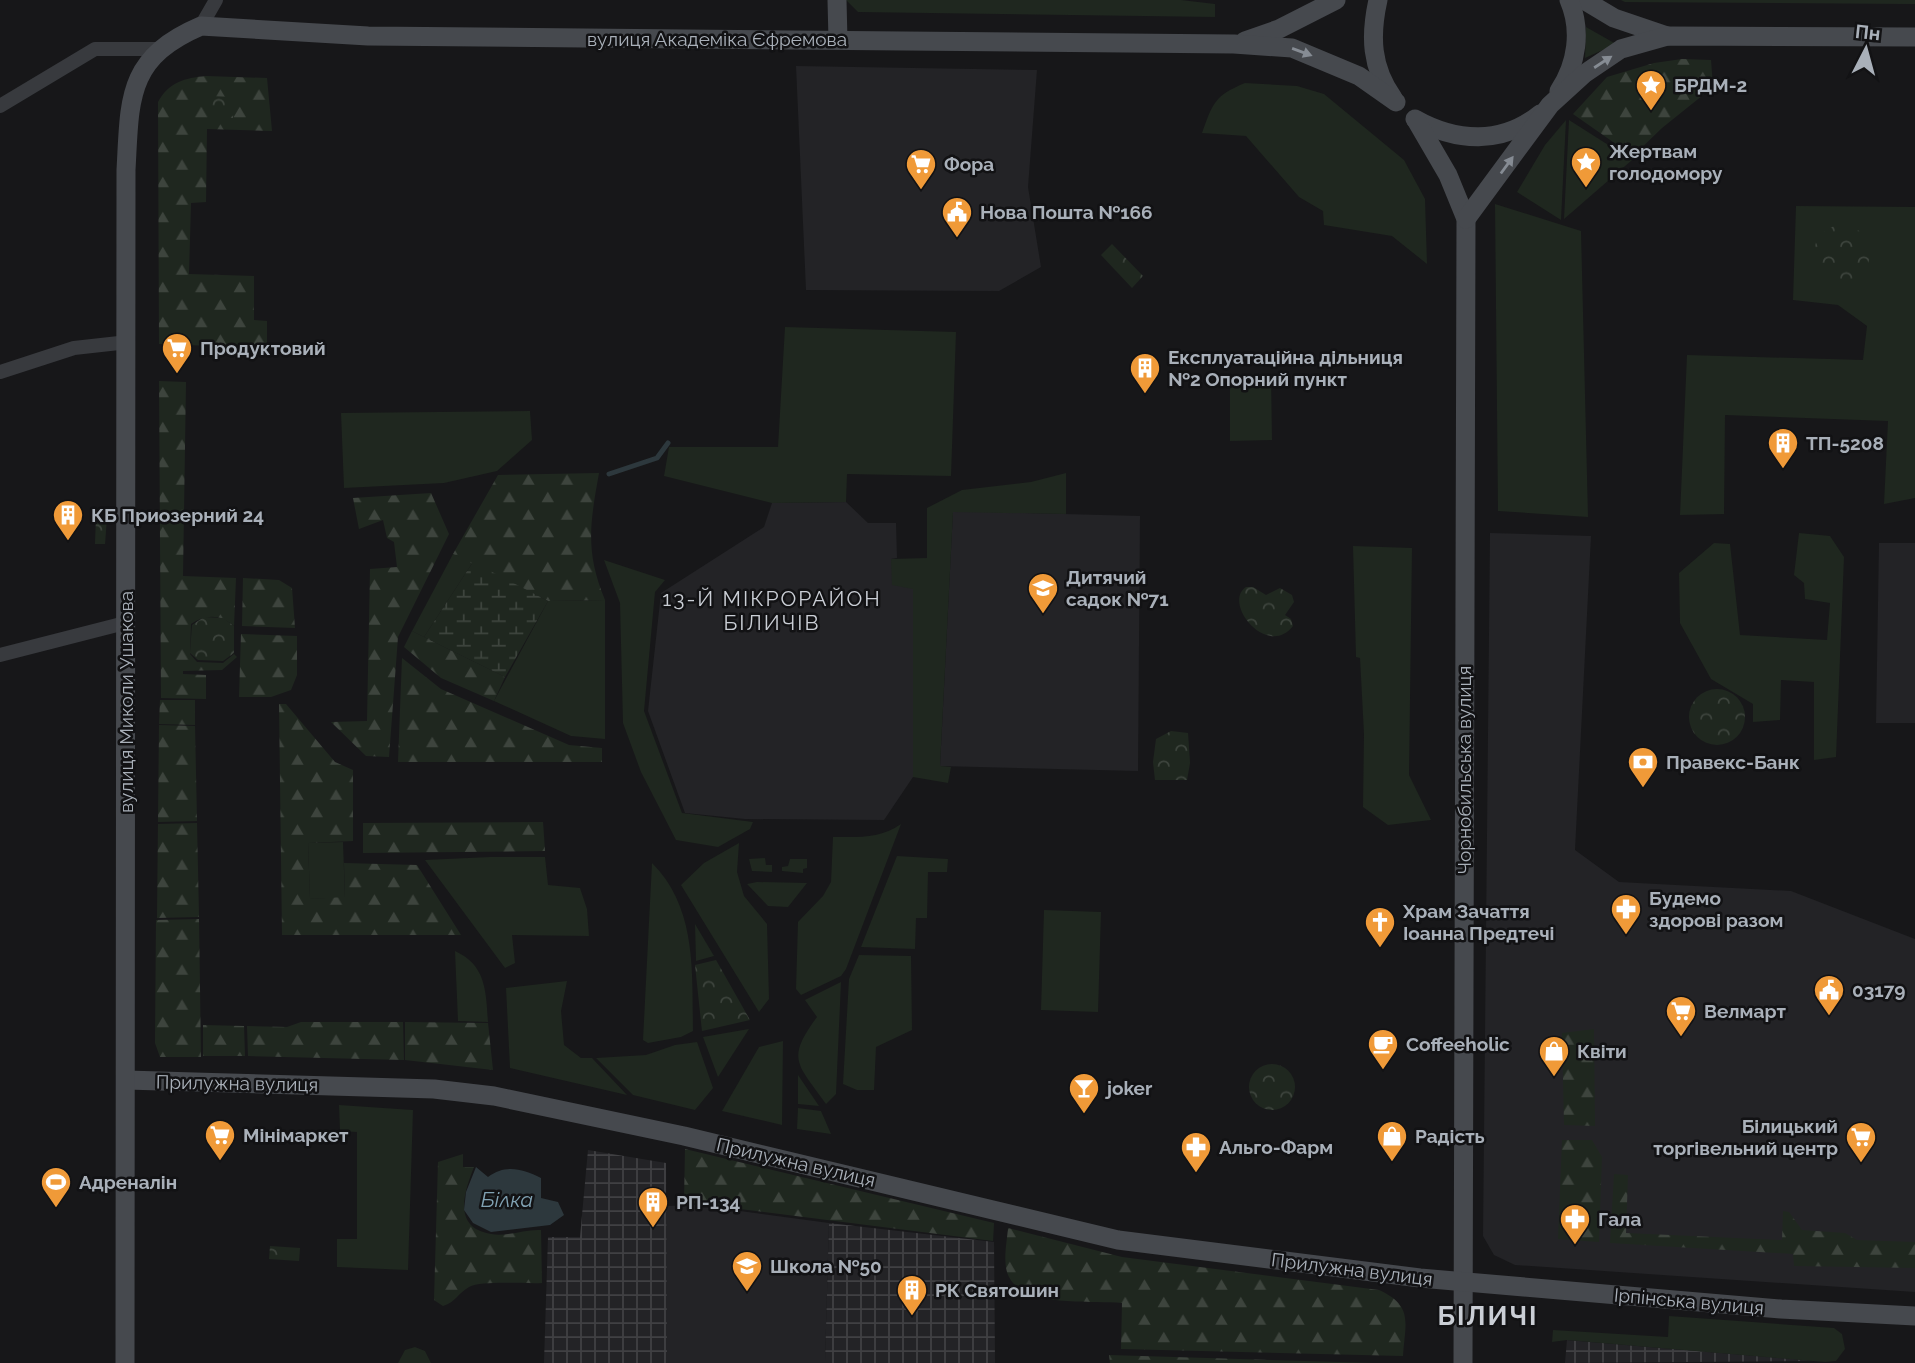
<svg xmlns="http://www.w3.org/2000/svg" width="1915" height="1363" font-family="Raleway,sans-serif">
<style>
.built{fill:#232326}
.industrial{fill:url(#industrial-grid)}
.green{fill:#1f271f}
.forest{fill:url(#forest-firs)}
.wetland{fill:url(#wetland-marsh)}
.park{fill:url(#park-crowns)}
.water{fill:#2d383d}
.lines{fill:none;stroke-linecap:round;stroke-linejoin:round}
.stream{stroke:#2d383d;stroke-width:5}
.street{stroke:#383a3e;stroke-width:14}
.secondary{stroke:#46494e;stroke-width:19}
.oneway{fill:#868c94}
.labels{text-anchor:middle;stroke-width:5;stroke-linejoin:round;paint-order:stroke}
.street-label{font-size:19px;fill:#a9b0b9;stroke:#121214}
.poi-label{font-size:19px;font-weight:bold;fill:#a9b0b9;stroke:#121214;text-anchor:start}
.neighbourhood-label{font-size:21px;letter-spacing:2px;fill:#caced5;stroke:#121214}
.water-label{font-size:21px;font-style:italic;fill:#81a2b3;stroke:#121214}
.district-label{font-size:26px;font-weight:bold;letter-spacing:2px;fill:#caced5;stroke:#121214}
</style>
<defs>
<pattern id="industrial-grid" width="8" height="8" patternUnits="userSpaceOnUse" patternTransform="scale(1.75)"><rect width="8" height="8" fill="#232326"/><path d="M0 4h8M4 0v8" fill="none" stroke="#404043"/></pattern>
<pattern id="forest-firs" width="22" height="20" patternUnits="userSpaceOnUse" patternTransform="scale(1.75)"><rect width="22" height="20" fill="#1f271f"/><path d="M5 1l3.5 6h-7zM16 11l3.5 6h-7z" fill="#3d443d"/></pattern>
<pattern id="wetland-marsh" width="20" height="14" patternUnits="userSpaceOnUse" patternTransform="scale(1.75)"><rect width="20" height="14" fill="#1f271f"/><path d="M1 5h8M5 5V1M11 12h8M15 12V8" fill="none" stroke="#3d443d"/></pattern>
<pattern id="park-crowns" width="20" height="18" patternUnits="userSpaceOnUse" patternTransform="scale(1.75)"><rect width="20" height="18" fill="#1f271f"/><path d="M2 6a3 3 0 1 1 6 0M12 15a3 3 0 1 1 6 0" fill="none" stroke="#3d443d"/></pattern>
</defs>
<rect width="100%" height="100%" fill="#171719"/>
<g class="built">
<polygon points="796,66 1037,70 1028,187 1041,267 999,291 806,290"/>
<polygon points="846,502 868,523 896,523 897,558 891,559 913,588 913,777 884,820 745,819 685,813 648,711 661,593 764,527 772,503"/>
<polygon points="953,511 1140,516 1138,771 940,766"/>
<polygon points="1490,533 1591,536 1575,850 1619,882 1791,891 1915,939 1915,1292 1515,1265 1494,1255 1483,1236"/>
<polygon points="1879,543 1915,543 1915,723 1876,723"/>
<polygon points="696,1205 829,1223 825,1363 666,1363 666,1206"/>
</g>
<g class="industrial">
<polygon points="588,1150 666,1163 667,1363 544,1363 548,1237 580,1237"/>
<polygon points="829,1223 994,1242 995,1363 825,1363"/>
<polygon points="1567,1340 1816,1361 1565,1363"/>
</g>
<g class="green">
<polygon points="846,0 1181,0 1215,4 1215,17 858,12"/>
<polygon points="1586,27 1616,44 1585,58"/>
<path d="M1245,83L1297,86L1324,94L1404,160L1425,199L1427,264L1392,236L1324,225L1323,211L1299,197L1246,136L1202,133C1213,103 1214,96 1245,83Z"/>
<polygon points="1566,120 1561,220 1517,192 1545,145"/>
<polygon points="1569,120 1632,160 1564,219"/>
<polygon points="1495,204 1581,231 1588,517 1498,511"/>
<polygon points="1796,206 1915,207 1915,498 1884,504 1888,421 1725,415 1724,514 1680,515 1687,355 1863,360 1867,326 1838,305 1793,300"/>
<polygon points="785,327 956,332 951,476 847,474 846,502 772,503 664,476 669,447 778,447"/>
<polygon points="1271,374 1272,440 1230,441 1230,375"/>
<polygon points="530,411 532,440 497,471 444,483 344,488 341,413"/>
<polygon points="1066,473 1066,514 953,512 940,766 951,767 948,783 913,777 913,589 892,585 891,559 927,558 927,508 962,490 1031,482"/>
<polygon points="1799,533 1830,536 1844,557 1836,757 1814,760 1814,682 1781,680 1780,720 1753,722 1753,704 1711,679 1680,623 1679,573 1714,543 1730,544 1740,635 1827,640 1830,603 1805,599 1804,583 1794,575"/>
<polygon points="1353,546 1412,548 1409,775 1431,820 1388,825 1363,807 1364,734 1360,658 1356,657"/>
<polygon points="453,554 473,562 424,637 412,631"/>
<polygon points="604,560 665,580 655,592 644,711 682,813 753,822 750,829 718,847 676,840 641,772 623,723 620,603"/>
<polygon points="605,600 605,739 571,736 494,701 548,601"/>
<path d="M901,824L846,969L841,976L801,995L796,989L798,922L823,896L831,882L833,837C858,837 880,839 901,824Z"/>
<polygon points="343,842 345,898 310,899 308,843"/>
<polygon points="739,843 737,872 744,896 767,924 769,999 759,1012 681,885 704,863"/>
<polygon points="897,856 948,859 947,872 928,872 927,918 916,918 915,949 861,947"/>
<polygon points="490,857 545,857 548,885 580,888 587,909 589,936 512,935 515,963 505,968 425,860"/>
<polygon points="765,858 766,865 772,865 772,872 752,871 749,859"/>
<polygon points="790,859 807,859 807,868 803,869 803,873 782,871 782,867 788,866"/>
<path d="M652,863C697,908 692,971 693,1031L681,1037L648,1043L643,1040Z"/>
<polygon points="757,882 807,883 788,907 768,906 747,884"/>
<polygon points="1044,910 1101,912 1098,1012 1041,1010"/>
<polygon points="695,924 714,956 696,961"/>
<path d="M455,951C486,965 486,991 488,1022L458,1021Z"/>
<polygon points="859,955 911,956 912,1030 876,1047 874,1090 857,1090 843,1084 849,979"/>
<polygon points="567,981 561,1011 564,1045 581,1058 592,1058 627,1095 510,1068 506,988"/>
<path d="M841,982L836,1094L826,1104C798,1064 785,1060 817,1017L805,1000Z"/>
<polygon points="749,1029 718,1077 703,1037"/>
<polygon points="783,1041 782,1125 722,1111 759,1047"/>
<polygon points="697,1042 713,1088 695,1110 633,1095 596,1058 646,1055 675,1045"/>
<polygon points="798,1075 819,1106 798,1104"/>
<polygon points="339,1105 413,1110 408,1270 337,1267 337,1239 357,1239 357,1132 340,1131"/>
<polygon points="798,1108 821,1111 831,1134 797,1129"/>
<polygon points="1669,1316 1834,1328 1842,1334 1845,1349 1836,1361 1825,1362 1567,1340 1552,1342 1553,1330 1668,1337"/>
<polygon points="415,1347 425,1351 431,1363 398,1363 405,1350"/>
</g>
<g class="forest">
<polygon points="1682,59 1711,60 1713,87 1662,128 1633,156 1573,114 1607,77 1654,63"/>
<path d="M206,76L267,78L272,131L207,129L206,202L191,203L189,274L254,276V320L267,321V348L159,344L158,102C169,82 185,78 206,76Z"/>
<path d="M159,381L186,382L183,576L236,578L234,626C220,614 206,614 191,624L190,654L197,662L223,663L234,654L237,657L222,670L183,671V674L206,675V699L161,698Z"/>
<path d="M599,473C590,523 585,552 605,600L548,601L453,554L498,475Z"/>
<polygon points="431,493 449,534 398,637 389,757 366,756 331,722 367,721 370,569 397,567 394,542 387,538 383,520 359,529 353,498"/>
<polygon points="243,578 279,580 292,588 295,628 242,626"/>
<polygon points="412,631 505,677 494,701 441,678 404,647"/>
<polygon points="241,634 297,636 297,675 291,690 271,697 239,697"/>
<polygon points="402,658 441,689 569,745 602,748 602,762 398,762"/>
<polygon points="160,700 195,700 195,725 159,724"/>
<polygon points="279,704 286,704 335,762 353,770 353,841 308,843 310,899 345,897 344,863 417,865 461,935 282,935"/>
<polygon points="159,725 195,726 197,821 158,822"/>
<polygon points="543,822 545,851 363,853 363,823"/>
<polygon points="197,823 199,917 157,918 158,824"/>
<polygon points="199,919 201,1057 160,1057 155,1043 156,920"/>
<polygon points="301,1022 403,1022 404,1060 248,1056 247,1026 287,1027"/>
<polygon points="405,1022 488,1023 493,1070 405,1060"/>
<polygon points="203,1025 244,1026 245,1056 203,1056"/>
<polygon points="1594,1029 1595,1126 1564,1125 1562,1033"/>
<polygon points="1562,1140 1592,1140 1602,1157 1599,1242 1558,1239"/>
<polygon points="685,1149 994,1223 993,1241 684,1202"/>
<path d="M463,1154V1167H474C464,1192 452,1228 491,1234C507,1237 525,1229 541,1230L542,1283C525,1284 482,1280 469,1287C458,1293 456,1302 443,1306L434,1300L438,1162Z"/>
<polygon points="1614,1174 1628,1175 1626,1233 1782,1240 1783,1211 1789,1212 1802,1230 1845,1233 1857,1240 1915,1242 1915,1268 1794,1266 1793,1254 1610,1243"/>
<path d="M1008,1228L1122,1257L1379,1290C1414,1306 1405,1323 1403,1356L1121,1349L1122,1303C1092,1301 1024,1307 1009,1277C1002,1264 1007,1242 1008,1228Z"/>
<polygon points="1109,1355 1373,1363 1110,1363"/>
</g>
<polygon class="wetland" points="473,562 548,601 505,677 424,637"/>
<g class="park">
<polygon points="1621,0 1915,0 1915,4 1625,2"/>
<polygon points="210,96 234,97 233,118 210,117"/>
<circle cx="1842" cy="253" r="28"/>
<polygon points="1112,244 1143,276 1132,288 1101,255"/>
<polygon points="96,517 107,517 105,544 95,544"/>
<path d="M1246,587H1253L1266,595L1280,588L1292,595L1294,602L1285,615L1291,619L1293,626C1267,659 1222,603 1246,587Z"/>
<polygon points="204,617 223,618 234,626 234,653 223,661 198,660 190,653 192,625"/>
<circle cx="1717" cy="717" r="28"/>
<polygon points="1171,731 1188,733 1190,763 1187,780 1155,780 1153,762 1156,739"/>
<polygon points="716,960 750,1020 702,1031 695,965"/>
<circle cx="1272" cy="1087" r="23"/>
<polygon points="270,1246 300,1248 299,1261 269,1259"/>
</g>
<path class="water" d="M476,1167L488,1177C506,1164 522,1169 541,1178V1198L558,1202L564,1215L550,1225L491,1232L473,1223L464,1210L466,1192Z"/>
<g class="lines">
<polyline class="stream" points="609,474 657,458 668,443"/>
<g class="street">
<polyline points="201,26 216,0"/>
<polyline points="0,106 95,49 159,49"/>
<polyline points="0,372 74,348 128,342"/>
<polyline points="0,655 125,623"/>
</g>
<g class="secondary">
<polyline points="837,0 838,40"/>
<path d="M1378,0C1370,36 1371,67 1393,98"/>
<polyline points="1584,0 1614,18 1667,36"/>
<polyline points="1245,41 1279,29 1336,0"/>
<path d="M1559,91C1577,64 1582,30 1569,0"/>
<path d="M1415,119C1456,142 1502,145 1540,114"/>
<polyline points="1416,120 1448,175 1466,219 1463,1363"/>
<polyline points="1466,219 1550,105 1584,74 1621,49 1667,36 1915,37"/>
<polyline points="126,1080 434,1089 494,1096 684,1136 1118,1240 1420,1278 1781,1309 1915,1316"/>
<path d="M125,1363L126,170C130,99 126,58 201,26L368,36L1234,44L1292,48L1359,76L1396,102"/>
</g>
</g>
<defs><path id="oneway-solid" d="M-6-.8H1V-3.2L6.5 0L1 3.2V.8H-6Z" transform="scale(1.75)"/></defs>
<g class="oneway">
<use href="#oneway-solid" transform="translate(1302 52) rotate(20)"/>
<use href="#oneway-solid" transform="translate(1603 62) rotate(-33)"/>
<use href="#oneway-solid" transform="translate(1507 165) rotate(-54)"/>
</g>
<defs>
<g id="sight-pin" transform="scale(1.575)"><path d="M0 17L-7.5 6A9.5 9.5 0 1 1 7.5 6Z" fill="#f09a38" stroke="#121214"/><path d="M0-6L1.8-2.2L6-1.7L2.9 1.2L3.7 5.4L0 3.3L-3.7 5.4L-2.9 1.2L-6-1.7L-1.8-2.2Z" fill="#fff"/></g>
<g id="supermarket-pin" transform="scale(1.575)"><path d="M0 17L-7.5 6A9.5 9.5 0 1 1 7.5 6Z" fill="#f09a38" stroke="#121214"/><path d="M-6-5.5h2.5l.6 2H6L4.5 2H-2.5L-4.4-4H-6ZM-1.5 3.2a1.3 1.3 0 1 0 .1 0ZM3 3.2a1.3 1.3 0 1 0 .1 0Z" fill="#fff"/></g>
<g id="civic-pin" transform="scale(1.575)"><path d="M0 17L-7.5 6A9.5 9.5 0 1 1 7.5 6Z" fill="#f09a38" stroke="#121214"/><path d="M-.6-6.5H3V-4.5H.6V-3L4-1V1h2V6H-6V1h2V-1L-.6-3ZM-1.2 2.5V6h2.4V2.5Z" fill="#fff"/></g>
<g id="building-pin" transform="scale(1.575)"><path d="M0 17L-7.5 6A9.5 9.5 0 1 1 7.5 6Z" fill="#f09a38" stroke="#121214"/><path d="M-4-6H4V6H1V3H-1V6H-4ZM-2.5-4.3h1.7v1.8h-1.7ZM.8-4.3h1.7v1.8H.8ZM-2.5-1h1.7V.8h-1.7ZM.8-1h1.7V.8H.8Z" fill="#fff"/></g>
<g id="school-pin" transform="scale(1.575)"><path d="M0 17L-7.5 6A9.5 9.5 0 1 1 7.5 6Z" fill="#f09a38" stroke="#121214"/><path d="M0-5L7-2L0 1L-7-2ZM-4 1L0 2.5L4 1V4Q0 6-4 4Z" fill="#fff"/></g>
<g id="bank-pin" transform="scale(1.575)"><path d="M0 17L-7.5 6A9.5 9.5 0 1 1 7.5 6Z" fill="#f09a38" stroke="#121214"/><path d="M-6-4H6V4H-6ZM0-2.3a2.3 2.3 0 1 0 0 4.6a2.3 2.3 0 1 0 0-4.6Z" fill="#fff"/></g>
<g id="pharmacy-pin" transform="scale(1.575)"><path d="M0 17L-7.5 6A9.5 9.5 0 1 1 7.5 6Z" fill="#f09a38" stroke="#121214"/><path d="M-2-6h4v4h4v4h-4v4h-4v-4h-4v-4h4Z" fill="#fff"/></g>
<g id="church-pin" transform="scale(1.575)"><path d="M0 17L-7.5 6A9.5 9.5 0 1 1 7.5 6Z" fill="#f09a38" stroke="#121214"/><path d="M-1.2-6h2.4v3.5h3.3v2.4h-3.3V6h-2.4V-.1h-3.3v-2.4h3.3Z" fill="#fff"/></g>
<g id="cafe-pin" transform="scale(1.575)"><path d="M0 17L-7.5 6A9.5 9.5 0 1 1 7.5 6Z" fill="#f09a38" stroke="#121214"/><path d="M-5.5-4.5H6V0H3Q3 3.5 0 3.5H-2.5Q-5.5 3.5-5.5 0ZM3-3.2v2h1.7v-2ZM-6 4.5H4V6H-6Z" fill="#fff"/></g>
<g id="shop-pin" transform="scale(1.575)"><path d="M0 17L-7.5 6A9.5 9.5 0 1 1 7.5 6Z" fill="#f09a38" stroke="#121214"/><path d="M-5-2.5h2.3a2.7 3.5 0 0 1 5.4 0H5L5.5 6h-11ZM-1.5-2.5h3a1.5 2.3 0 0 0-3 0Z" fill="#fff"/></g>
<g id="bar-pin" transform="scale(1.575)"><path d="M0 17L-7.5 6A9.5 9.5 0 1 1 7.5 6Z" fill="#f09a38" stroke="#121214"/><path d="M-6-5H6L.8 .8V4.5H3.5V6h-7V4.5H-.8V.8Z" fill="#fff"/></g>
<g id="stadium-pin" transform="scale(1.575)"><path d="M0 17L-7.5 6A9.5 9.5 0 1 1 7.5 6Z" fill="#f09a38" stroke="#121214"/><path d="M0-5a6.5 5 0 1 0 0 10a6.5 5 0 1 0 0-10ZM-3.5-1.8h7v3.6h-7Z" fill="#fff"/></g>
</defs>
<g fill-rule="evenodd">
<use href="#sight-pin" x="1651" y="85"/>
<use href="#sight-pin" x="1586" y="162"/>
<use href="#supermarket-pin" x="921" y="164"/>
<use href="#civic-pin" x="957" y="212"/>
<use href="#supermarket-pin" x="177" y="348"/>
<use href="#building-pin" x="1145" y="368"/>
<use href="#building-pin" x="1783" y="443"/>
<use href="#building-pin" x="68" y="515"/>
<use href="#school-pin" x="1043" y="588"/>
<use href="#bank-pin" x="1643" y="762"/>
<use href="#pharmacy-pin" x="1626" y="909"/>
<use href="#church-pin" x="1380" y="922"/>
<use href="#civic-pin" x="1829" y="990"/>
<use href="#supermarket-pin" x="1681" y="1011"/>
<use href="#cafe-pin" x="1383" y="1044"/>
<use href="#shop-pin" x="1554" y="1051"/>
<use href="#bar-pin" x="1084" y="1088"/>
<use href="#supermarket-pin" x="220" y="1135"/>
<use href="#shop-pin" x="1392" y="1136"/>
<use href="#supermarket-pin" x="1861" y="1137"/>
<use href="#pharmacy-pin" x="1196" y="1147"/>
<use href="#stadium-pin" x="56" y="1182"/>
<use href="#building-pin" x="653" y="1202"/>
<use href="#pharmacy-pin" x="1575" y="1219"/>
<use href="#school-pin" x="747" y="1266"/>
<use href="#building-pin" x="912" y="1290"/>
</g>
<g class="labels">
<g class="street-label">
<text x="717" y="46">вулиця Академіка Єфремова</text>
<text transform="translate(126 702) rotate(-90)" y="7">вулиця Миколи Ушакова</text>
<text transform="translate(1464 770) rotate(-90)" y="7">Чорнобильська вулиця</text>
<text transform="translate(237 1083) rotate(1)" y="7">Прилужна вулиця</text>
<text transform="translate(796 1162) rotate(13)" y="7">Прилужна вулиця</text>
<text transform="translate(1352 1269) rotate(7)" y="7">Прилужна вулиця</text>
<text transform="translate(1689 1301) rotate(5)" y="7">Ірпінська вулиця</text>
</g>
<g class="poi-label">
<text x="1674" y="92">БРДМ-2</text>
<text x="1609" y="158">Жертвам<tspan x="1609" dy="22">голодомору</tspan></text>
<text x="944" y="171">Фора</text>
<text x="980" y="219">Нова Пошта №166</text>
<text x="200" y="355">Продуктовий</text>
<text x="1168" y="364">Експлуатаційна дільниця<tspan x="1168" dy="22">№2 Опорний пункт</tspan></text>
<text x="1806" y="450">ТП-5208</text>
<text x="91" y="522">КБ Приозерний 24</text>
<text x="1066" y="584">Дитячий<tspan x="1066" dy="22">садок №71</tspan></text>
<text x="1666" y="769">Правекс-Банк</text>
<text x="1649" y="905">Будемо<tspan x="1649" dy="22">здорові разом</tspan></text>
<text x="1403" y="918">Храм Зачаття<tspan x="1403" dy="22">Іоанна Предтечі</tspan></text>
<text x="1852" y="997">03179</text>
<text x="1704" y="1018">Велмарт</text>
<text x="1406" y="1051">Coffeeholic</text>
<text x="1577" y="1058">Квіти</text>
<text x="1107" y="1095">joker</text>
<text x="1838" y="1133" text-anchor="end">Білицький<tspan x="1838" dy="22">торгівельний центр</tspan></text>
<text x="243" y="1142">Мінімаркет</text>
<text x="1415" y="1143">Радість</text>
<text x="1219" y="1154">Альго-Фарм</text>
<text x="79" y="1189">Адреналін</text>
<text x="676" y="1209">РП-134</text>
<text x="1598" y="1226">Гала</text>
<text x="770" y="1273">Школа №50</text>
<text x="935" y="1297">РК Святошин</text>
</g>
<g class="neighbourhood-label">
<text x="772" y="606">13-Й МІКРОРАЙОН<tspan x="772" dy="24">БІЛИЧІВ</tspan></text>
</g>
<g class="water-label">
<text x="507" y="1207">Білка</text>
</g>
<g class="district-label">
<text x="1488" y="1325">БІЛИЧІ</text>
</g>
</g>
<g transform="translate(1866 49) rotate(6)" stroke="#121214" stroke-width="5" paint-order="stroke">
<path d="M0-5L12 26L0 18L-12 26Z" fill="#a9b0b9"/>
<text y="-10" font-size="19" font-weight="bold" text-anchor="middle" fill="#a9b0b9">Пн</text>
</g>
</svg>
